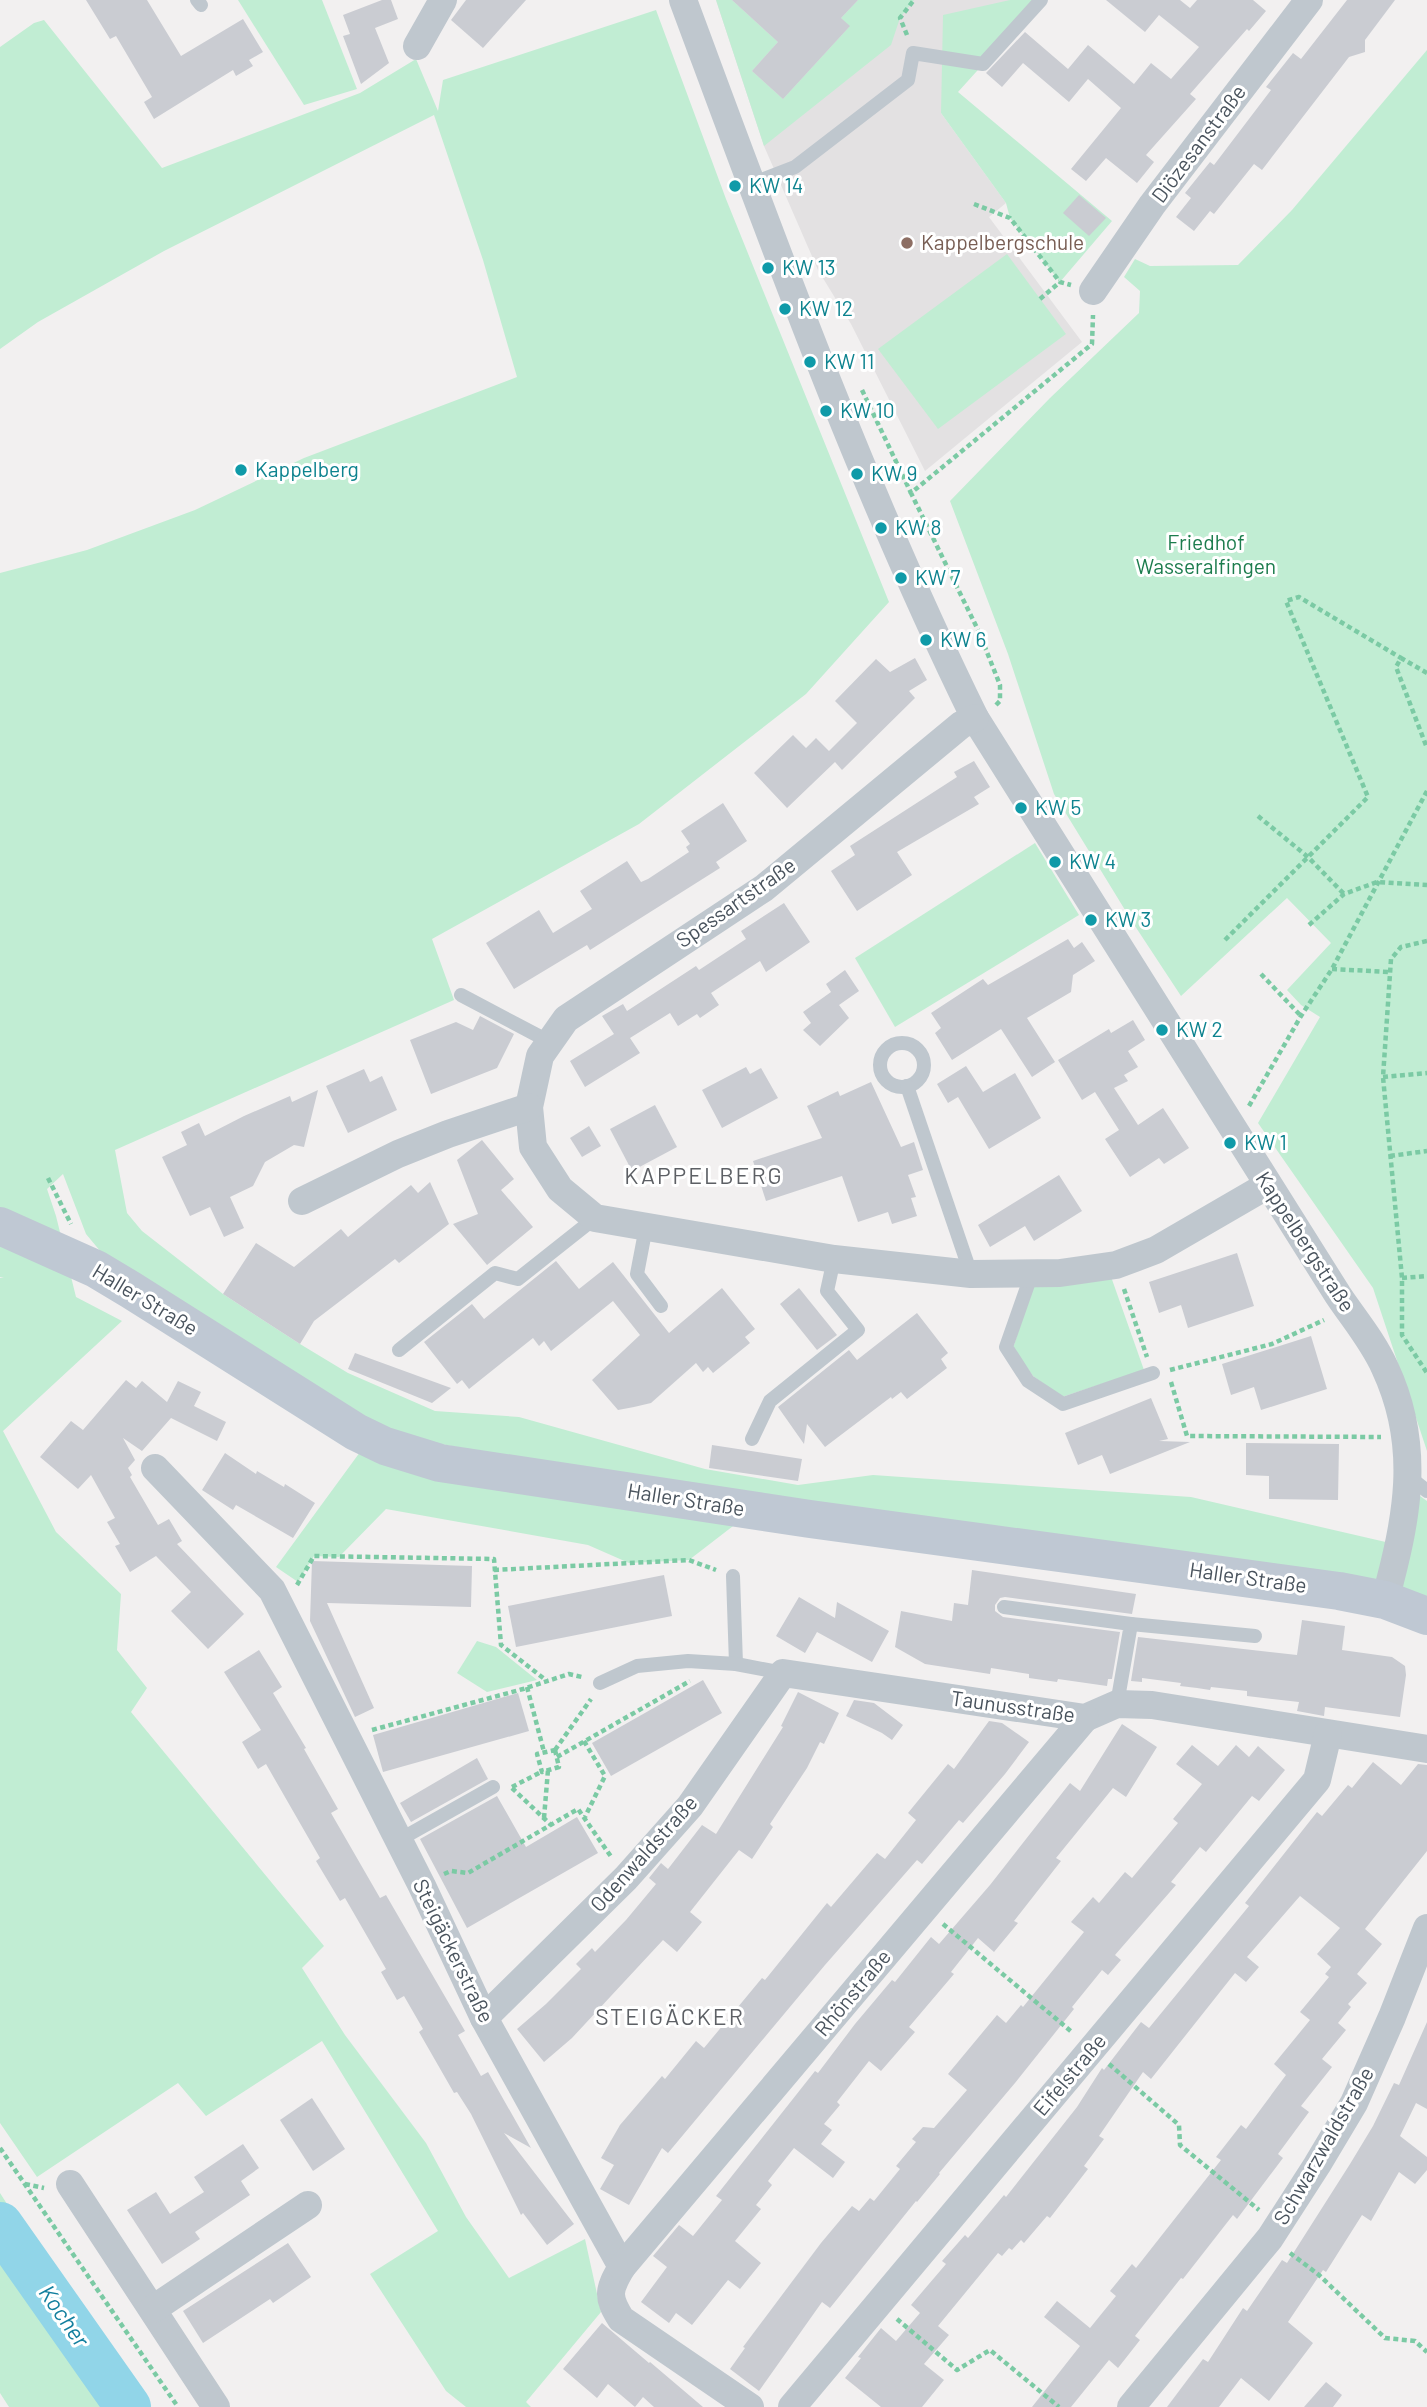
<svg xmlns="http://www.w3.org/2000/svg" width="1427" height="2407" font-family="Barlow,sans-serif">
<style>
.education{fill:#e3e1e2}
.green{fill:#c1edd3}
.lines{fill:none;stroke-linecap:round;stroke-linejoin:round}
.river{stroke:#91d5e8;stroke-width:46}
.building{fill:#caccd2}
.path{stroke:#7bcaa4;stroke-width:4.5;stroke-dasharray:5 3.5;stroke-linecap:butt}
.service{stroke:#bfc7ce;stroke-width:14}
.minor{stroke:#bfc7ce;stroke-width:28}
.secondary{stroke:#bfc8d3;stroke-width:38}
.culture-dot{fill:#0f9aa8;stroke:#fff;stroke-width:2.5}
.education-dot{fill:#8d6e63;stroke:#fff;stroke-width:2.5}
.labels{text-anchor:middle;stroke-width:6;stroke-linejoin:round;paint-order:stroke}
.street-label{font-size:21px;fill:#49535d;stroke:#fff}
.culture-label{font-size:21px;fill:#0d838f;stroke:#fff;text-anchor:start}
.education-label{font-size:21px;fill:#785e54;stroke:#fff;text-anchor:start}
.park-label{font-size:21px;fill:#1c7c4d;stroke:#fff}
.neighbourhood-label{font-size:23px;letter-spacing:2px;fill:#5d6065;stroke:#fff}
.water-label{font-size:23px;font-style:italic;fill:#137f9e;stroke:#fff}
</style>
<rect width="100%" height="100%" fill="#f2f0f0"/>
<polygon class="education" points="716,0 1010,0 941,113 1006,203 989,217 1082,342 925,471 851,324 818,270 764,146"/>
<g class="green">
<polygon points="238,0 322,0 357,89 304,105"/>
<polygon points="716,0 732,0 778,42 752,71 783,99 849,27 841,18 858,0 914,0 900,18 891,45 764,146"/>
<polygon points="1010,0 1041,0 958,92 1112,221 1060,282 1010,218 1006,203 941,113 943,15"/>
<polygon points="656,10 726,199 889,602 806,694 639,824 432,939 454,1000 115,1150 127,1213 142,1231 223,1294 300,1344 348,1373 435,1411 519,1417 705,1469 798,1485 873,1475 1191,1497 1390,1543 1378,1593 686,1490 366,1430 121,1276 86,1234 63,1174 47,1189 56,1216 76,1297 122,1321 3,1431 56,1532 121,1594 117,1650 147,1688 131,1712 324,1946 302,1968 345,2035 426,2143 466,2217 509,2278 585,2239 601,2312 526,2402 531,2407 466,2407 446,2391 370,2274 438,2231 322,2041 206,2116 178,2083 37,2177 0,2123 0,1278 4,1278 0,1277 0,573 87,550 195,510 304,458 517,377 483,260 434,115 164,251 38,322 0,349 0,47 34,23 44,20 162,168 360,93 416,59 438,111 443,80"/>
<polygon points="1427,50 1427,1451 1373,1288 1258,1123 1320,1017 1301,1005 1287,990 1331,943 1287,898 1181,996 1133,923 1054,794 1008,654 950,501 1050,398 1139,313 1140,291 1124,277 1135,259 1150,266 1238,265 1292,210"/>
<polygon points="1007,254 1066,334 938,429 878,349"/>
<polygon points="1035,843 1079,915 895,1027 855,958"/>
<polygon points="1109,1271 1144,1370 1062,1397 1033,1376 1013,1348 1035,1280"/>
<polygon points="363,1448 737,1523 689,1560 629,1563 588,1545 386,1509 339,1557 314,1556 298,1582 276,1567"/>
<polygon points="1417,1494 1427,1501 1427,1607 1396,1595"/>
<polygon points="477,1641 496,1647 537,1680 487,1692 457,1673"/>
<polygon points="0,2193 137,2407 128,2407 46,2290 26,2280 109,2407 9,2407 0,2393"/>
</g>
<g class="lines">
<polyline class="river" points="0,2225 128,2407"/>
</g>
<g class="building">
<polygon points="86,0 147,0 181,56 243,19 263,52 249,60 253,66 236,76 233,70 154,119 144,102 152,97 116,36 110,39"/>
<polygon points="382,0 391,0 398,19 375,28 389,63 361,84 343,36 350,34 343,15"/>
<polygon points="466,0 526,0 483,48 451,20"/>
<polygon points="732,0 858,0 841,18 850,26 783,99 752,71 778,42"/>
<polygon points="1106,0 1180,0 1190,8 1197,0 1253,0 1266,11 1249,31 1247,29 1190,94 1196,99 1146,155 1154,162 1137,183 1106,158 1086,181 1071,169 1121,108 1088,79 1069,102 1023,63 1002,87 986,73 1025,32 1068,69 1088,45 1134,84 1151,63 1171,79 1199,47 1159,15 1145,32"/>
<polygon points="1347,0 1395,0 1365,40 1365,52 1349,57 1262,170 1254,164 1214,214 1210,211 1194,231 1176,217 1191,198 1185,193 1210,162 1214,165 1271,90 1266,87 1293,53 1301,59"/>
<polygon points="1079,195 1106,218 1089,236 1063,213"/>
<polygon points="915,658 927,680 909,691 915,698 842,770 835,762 787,808 754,773 793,735 806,748 816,738 829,751 857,723 835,701 876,659 890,672"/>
<polygon points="974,761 990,787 974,797 979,804 897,852 912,875 857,911 831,871 855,855 850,846 957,777 954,772"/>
<polygon points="723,803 747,841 716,862 720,868 590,950 587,945 514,989 486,943 539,910 553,933 592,909 580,891 627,861 641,882 648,879 689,852 686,847 690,844 681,831"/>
<polygon points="784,903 810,942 766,972 760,961 711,993 719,1005 700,1018 697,1014 678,1026 670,1013 630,1038 640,1053 585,1087 570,1061 614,1034 602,1016 623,1004 627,1011 696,966 699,970 746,939 741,931"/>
<polygon points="1068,939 1074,948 1082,942 1095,961 1073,975 1071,992 1027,1018 1055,1062 1032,1077 1001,1029 952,1060 935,1033 941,1028 931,1013 983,979 988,985"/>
<polygon points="845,970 859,991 839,1005 849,1018 820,1046 803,1030 811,1023 803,1012 831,992 826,984"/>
<polygon points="480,1016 514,1034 497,1068 431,1094 410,1040 456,1022 473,1030"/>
<polygon points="1133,1020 1145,1040 1128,1051 1138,1067 1124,1075 1128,1081 1114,1088 1138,1125 1163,1108 1189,1148 1164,1164 1159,1158 1130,1177 1105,1139 1119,1130 1095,1092 1082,1100 1058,1060 1109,1029 1111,1033"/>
<polygon points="966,1066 983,1092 1015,1073 1041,1118 989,1149 958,1097 948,1103 937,1084"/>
<polygon points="746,1067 750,1074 761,1068 778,1098 722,1128 702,1090"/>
<polygon points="364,1069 370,1082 382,1076 397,1110 348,1133 326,1086"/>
<polygon points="871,1082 901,1147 914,1142 923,1170 908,1175 916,1197 911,1198 917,1216 892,1224 888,1212 858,1222 842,1176 766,1201 753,1161 822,1138 807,1106 838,1091 840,1096"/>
<polygon points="318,1090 304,1147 294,1145 265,1162 253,1186 230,1197 244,1228 224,1237 210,1207 190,1216 162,1157 187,1145 181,1132 199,1123 205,1136 244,1116 290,1096 292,1102"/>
<polygon points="655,1105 677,1147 632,1171 610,1129"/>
<polygon points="589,1126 601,1146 582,1157 570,1138"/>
<polygon points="482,1140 514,1179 501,1190 533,1227 487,1265 453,1224 478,1214 457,1160"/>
<polygon points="1059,1175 1082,1211 1034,1241 1025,1226 990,1247 978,1225"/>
<polygon points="430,1182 449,1224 399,1263 395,1259 314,1321 300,1344 223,1294 256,1243 294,1267 341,1229 348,1237 411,1185 418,1193"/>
<polygon points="1237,1253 1254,1306 1188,1328 1181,1305 1159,1313 1149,1282"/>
<polygon points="556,1261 579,1289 613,1262 669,1333 722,1288 755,1329 745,1337 750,1343 713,1373 708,1367 703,1372 696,1363 651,1403 634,1407 618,1410 592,1380 640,1335 613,1301 551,1351 544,1341 539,1346 533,1338 469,1389 462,1380 457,1384 424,1342 472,1304 484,1319"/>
<polygon points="799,1288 837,1335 817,1350 780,1304"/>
<polygon points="917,1313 948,1353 941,1359 947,1368 907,1399 901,1392 892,1399 891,1397 825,1447 807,1424 804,1444 778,1407 849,1350 857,1360"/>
<polygon points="1311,1336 1327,1389 1261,1410 1254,1387 1231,1395 1222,1364"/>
<polygon points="355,1353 451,1388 432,1403 348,1369"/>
<polygon points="126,1380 136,1388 142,1381 167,1402 178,1381 201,1392 194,1406 226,1422 217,1441 171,1418 142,1451 123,1438 135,1460 128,1468 132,1475 130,1477 158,1525 169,1519 182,1541 177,1544 244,1614 208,1649 171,1611 191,1592 156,1556 130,1572 115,1546 120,1544 107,1522 115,1518 91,1475 78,1489 40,1457 71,1421 83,1430"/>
<polygon points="1151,1398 1168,1439 1159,1441 1190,1442 1110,1474 1102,1455 1078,1465 1065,1433"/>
<polygon points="1246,1443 1339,1444 1338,1500 1269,1499 1269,1476 1246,1475"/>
<polygon points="712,1445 802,1459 798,1481 709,1468"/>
<polygon points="225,1453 256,1474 257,1471 284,1487 285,1484 315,1503 293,1538 236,1505 233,1510 202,1490"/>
<polygon points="312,1561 472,1566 471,1607 327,1603 374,1708 355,1717 310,1621"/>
<polygon points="972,1570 1136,1594 1132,1614 1005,1597 1000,1598 995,1605 995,1611 1003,1617 1120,1632 1112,1679 1108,1679 1107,1686 1058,1679 1057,1682 1029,1678 1029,1674 991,1668 990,1674 925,1664 895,1647 901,1611 952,1621 954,1603 968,1605"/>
<polygon points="664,1575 672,1616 516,1647 508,1606"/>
<polygon points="799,1597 835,1618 837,1602 889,1631 872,1662 817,1632 805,1653 776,1636"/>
<polygon points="1302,1620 1345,1626 1342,1650 1392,1657 1405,1666 1406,1675 1400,1717 1325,1707 1324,1716 1297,1711 1299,1702 1247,1696 1247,1691 1211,1687 1210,1690 1197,1688 1180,1686 1181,1683 1142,1678 1142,1682 1131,1681 1138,1637 1297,1655"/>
<polygon points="259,1650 282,1687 273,1693 306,1748 304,1749 338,1809 331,1813 380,1898 386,1895 465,2031 458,2035 481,2076 488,2072 531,2148 504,2133 574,2224 547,2245 523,2213 521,2215 471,2114 457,2092 454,2093 419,2032 423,2029 404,1996 397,2000 381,1972 386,1969 345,1898 340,1901 316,1861 320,1858 266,1764 258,1769 242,1742 261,1730 224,1672"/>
<polygon points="703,1680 722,1713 611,1776 592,1743"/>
<polygon points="798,1692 839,1713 824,1744 820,1742 807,1768 770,1824 773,1827 752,1859 739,1850 690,1912 702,1922 677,1952 663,1940 572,2038 544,2062 517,2029 546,2004 581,1969 576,1964 592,1948 595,1952 626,1920 656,1884 649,1878 661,1863 668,1869 702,1825 716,1834 783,1727 781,1726"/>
<polygon points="518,1693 529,1731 383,1772 373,1735"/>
<polygon points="854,1700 874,1703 903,1725 892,1740 882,1733 846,1716"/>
<polygon points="989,1721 1002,1723 1029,1742 1005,1774 963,1823 959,1820 922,1864 917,1860 825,1965 668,2153 662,2148 629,2205 600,2189 614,2165 601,2158 620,2125 662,2076 665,2079 696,2041 704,2048 762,1978 765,1980 827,1903 831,1907 877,1853 885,1859 916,1820 908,1813 948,1764 954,1769"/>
<polygon points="1122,1724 1157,1747 1126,1797 1113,1788 1056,1858 1061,1861 1014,1921 1018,1923 994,1952 978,1938 951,1972 954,1974 909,2027 915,2032 881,2071 869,2061 837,2102 840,2105 824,2124 832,2130 821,2144 845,2162 833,2178 794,2148 768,2181 772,2185 756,2205 761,2209 735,2241 761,2263 740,2289 728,2280 692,2325 676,2313 669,2323 641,2302 667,2267 653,2256 679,2225 693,2236 722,2200 716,2196 815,2071 818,2073 855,2024 892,1980 895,1982 931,1937 939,1944 990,1885 1070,1783 1080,1791"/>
<polygon points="1192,1745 1218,1766 1236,1745 1249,1757 1258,1746 1285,1770 1259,1801 1252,1796 1206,1852 1200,1847 1171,1882 1176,1885 1115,1955 1121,1960 1108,1975 1102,1970 1072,2007 1074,2009 1015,2083 939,2173 940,2174 917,2202 916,2201 830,2308 822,2302 759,2391 730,2369 745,2348 743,2347 821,2243 852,2206 859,2211 870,2198 874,2201 900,2169 896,2166 916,2142 912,2139 923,2127 934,2128 967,2090 948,2074 997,2015 1006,2023 1021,2005 1023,2007 1084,1932 1071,1922 1093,1897 1099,1903 1125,1872 1132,1878 1178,1823 1173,1819 1202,1784 1176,1764"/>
<polygon points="477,1758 488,1779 411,1822 400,1803"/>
<polygon points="1373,1762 1401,1785 1418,1764 1427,1765 1427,1851 1365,1929 1382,1944 1357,1974 1367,1983 1348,2004 1351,2007 1338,2023 1346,2030 1322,2059 1332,2067 1301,2106 1309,2112 1278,2154 1283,2158 1237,2219 1233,2215 1183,2279 1181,2278 1135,2336 1140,2340 1118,2368 1109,2360 1071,2407 1032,2407 1080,2346 1044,2317 1057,2301 1090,2328 1116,2296 1110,2291 1132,2264 1136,2268 1221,2160 1216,2157 1241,2125 1246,2129 1286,2075 1274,2064 1310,2020 1300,2012 1329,1977 1325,1974 1331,1967 1317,1954 1340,1928 1300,1896 1247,1957 1259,1967 1246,1982 1235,1973 1151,2079 1143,2072 1099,2136 1104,2139 1084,2166 1088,2169 1050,2218 1047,2216 1024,2243 1021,2240 1012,2250 1009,2248 1002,2256 998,2253 938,2326 949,2335 924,2364 944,2380 922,2407 881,2407 845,2378 861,2358 858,2357 881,2328 896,2341 920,2313 911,2305 946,2264 942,2261 965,2235 968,2238 1004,2195 1006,2197 1077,2107 1102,2068 1104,2070 1141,2022 1149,2028 1249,1906 1245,1903 1317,1812 1322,1816 1348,1785 1352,1788"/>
<polygon points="497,1796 526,1847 577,1817 598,1853 467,1928 420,1839"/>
<polygon points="1427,2022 1427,2109 1416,2103 1400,2136 1427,2157 1427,2170 1415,2184 1399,2172 1371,2221 1362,2215 1326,2272 1323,2270 1288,2322 1313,2343 1269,2401 1241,2378 1219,2407 1167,2407 1203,2359 1208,2362 1243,2308 1247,2311 1282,2260 1287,2263 1350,2164 1373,2126 1394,2083 1399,2085"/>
<polygon points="312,2098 345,2149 313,2171 280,2120"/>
<polygon points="243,2144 259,2168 241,2181 250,2195 195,2232 200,2239 162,2264 127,2210 156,2192 170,2214 204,2192 194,2177"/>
<polygon points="288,2243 311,2277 273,2303 270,2299 203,2343 183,2311"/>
<polygon points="602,2323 649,2363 650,2362 703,2407 654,2407 643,2397 635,2407 608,2384 597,2398 563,2369"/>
<polygon points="1326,2382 1342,2395 1333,2407 1304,2407"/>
</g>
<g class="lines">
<g class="path">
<polyline points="907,35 900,18 914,0"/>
<polyline points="974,204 1010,218 1060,282 1071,285"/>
<polyline points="1040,299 1060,282"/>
<polyline points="862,390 911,493"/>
<polyline points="1427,673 1401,658 1396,667 1427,748"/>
<polyline points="996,705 1000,701 1000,685 979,632 911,493 1092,344 1093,315"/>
<polyline points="1258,816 1308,857 1344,894"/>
<polyline points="1309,925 1344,894 1377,882 1427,885"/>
<polyline points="1225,940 1368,797 1286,601 1299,597 1401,658"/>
<polyline points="1427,941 1401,947 1391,959 1383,1077 1402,1278 1402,1335 1427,1373"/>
<polyline points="1332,969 1390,972"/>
<polyline points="1261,974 1301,1016"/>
<polyline points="1383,1077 1427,1073"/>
<polyline points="1249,1106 1301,1016 1332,969 1427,791"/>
<polyline points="1390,1156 1427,1151"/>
<polyline points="48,1178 71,1224"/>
<polyline points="1402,1278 1427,1276"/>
<polyline points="1124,1289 1147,1357"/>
<polyline points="1170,1370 1272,1344 1324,1320"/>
<polyline points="1171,1382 1187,1436 1381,1437"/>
<polyline points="494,1570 689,1560 716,1570"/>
<polyline points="297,1585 314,1556 494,1559 501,1645 547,1681"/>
<polyline points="527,1687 544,1752"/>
<polyline points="372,1730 523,1689 569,1674 582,1677"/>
<polyline points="584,1741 605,1776 585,1817"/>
<polyline points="555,1750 591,1699"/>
<polygon points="555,1750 559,1767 542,1772 537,1754"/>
<polyline points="557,1757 690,1681"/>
<polyline points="512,1787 541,1772"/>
<polyline points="512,1788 551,1825"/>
<polyline points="544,1818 548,1770"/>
<polyline points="444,1874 451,1871 468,1873 578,1809 612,1858"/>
<polyline points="943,1924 1073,2033"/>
<polyline points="1109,2064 1179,2125 1180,2145 1259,2210"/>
<polyline points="0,2148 178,2407"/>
<polyline points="25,2184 44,2188"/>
<polyline points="1290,2253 1319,2275 1385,2338 1415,2341 1427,2352"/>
<polyline points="897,2319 957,2370 990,2350 1059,2407"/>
</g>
<g class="service">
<polyline points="197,0 201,5"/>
<polyline points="751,184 795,167 908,80 913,53 983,64 1041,0"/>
<polyline points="461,995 550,1042"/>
<circle cx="902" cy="1065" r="22"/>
<polyline points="907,1086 971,1274"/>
<polyline points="646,1227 637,1274 661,1306"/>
<polyline points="1032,1273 1006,1347 1028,1381 1063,1404 1153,1373"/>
<polyline points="399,1350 495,1273 518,1279 595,1218"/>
<polyline points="752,1439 770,1401 858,1330 827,1291 834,1259"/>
<polyline points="1408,1476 1427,1491"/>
<polyline points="733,1576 736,1664"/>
<polyline points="1004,1607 1131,1624 1117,1704"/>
<polyline points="1131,1624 1255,1636"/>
<polyline points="600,1683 637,1666 688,1661 736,1664 783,1673"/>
<polyline points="399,1840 493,1787"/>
</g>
<g class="minor">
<path d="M683,0C773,242 861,486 975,718L1338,1295C1354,1319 1373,1341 1385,1368C1422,1447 1407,1519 1385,1600"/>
<polyline points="417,46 443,0"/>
<polyline points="1093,291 1152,205 1309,0"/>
<polyline points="975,718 961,725 764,888 566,1019 540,1056 529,1107 533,1147 560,1189 595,1218 834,1259 971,1274 1060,1273 1116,1265 1156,1250 1268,1185"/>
<polyline points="302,1201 398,1154 448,1134 529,1107"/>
<path d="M155,1468L272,1590L422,1886L484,2018L622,2267C608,2290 607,2297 621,2319L750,2407"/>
<polyline points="484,2018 626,1878 690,1806 783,1673 1085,1718 1117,1704 1152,1705 1427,1749"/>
<polyline points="70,2184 216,2407"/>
<polyline points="622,2267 1085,1718"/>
<polyline points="153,2309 308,2205"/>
<polyline points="792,2407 1317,1780 1328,1734"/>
<polyline points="1131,2407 1270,2238 1317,2165 1354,2103 1392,2017 1427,1928"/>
</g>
<polyline class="secondary" points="0,1226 96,1269 131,1290 356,1432 385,1446 440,1463 810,1519 1339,1591 1385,1600 1427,1616"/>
</g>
<g class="culture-dot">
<circle cx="735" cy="186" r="7"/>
<circle cx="768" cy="268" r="7"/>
<circle cx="785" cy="309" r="7"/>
<circle cx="810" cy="362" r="7"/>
<circle cx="826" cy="411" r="7"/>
<circle cx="241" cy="470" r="7"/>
<circle cx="857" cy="474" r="7"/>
<circle cx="881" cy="528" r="7"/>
<circle cx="901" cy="578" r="7"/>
<circle cx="926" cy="640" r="7"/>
<circle cx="1021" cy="808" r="7"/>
<circle cx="1055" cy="862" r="7"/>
<circle cx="1091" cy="920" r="7"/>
<circle cx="1162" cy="1030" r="7"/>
<circle cx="1230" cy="1143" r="7"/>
</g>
<circle class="education-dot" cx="907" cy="243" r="7"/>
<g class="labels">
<g class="street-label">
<text transform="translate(1199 144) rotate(-53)" y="7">Diözesanstraße</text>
<text transform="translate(736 903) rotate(-35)" y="7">Spessartstraße</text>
<text transform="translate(1305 1242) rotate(57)" y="7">Kappelbergstraße</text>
<text transform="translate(145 1300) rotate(31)" y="7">Haller Straße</text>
<text transform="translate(686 1500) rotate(9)" y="7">Haller Straße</text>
<text transform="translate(1248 1578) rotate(8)" y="7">Haller Straße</text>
<text transform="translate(1013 1707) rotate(8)" y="7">Taunusstraße</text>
<text transform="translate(644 1854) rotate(-48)" y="7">Odenwaldstraße</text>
<text transform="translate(453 1951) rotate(64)" y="7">Steigäckerstraße</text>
<text transform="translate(853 1993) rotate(-50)" y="7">Rhönstraße</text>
<text transform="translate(1070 2075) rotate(-50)" y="7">Eifelstraße</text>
<text transform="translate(1324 2146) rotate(-60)" y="7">Schwarzwaldstraße</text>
</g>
<g class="culture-label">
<text x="749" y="193">KW 14</text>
<text x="782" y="275">KW 13</text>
<text x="799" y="316">KW 12</text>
<text x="824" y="369">KW 11</text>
<text x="840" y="418">KW 10</text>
<text x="255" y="477">Kappelberg</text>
<text x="871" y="481">KW 9</text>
<text x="895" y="535">KW 8</text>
<text x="915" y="585">KW 7</text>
<text x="940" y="647">KW 6</text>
<text x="1035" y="815">KW 5</text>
<text x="1069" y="869">KW 4</text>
<text x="1105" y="927">KW 3</text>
<text x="1176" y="1037">KW 2</text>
<text x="1244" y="1150">KW 1</text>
</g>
<g class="education-label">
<text x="921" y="250">Kappelbergschule</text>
</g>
<g class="park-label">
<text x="1206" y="550">Friedhof<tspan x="1206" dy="24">Wasseralfingen</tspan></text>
</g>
<g class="neighbourhood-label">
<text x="704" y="1184">KAPPELBERG</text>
<text x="670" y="2025">STEIGÄCKER</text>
</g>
<g class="water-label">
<text transform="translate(64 2316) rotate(55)" y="8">Kocher</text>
</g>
</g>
</svg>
